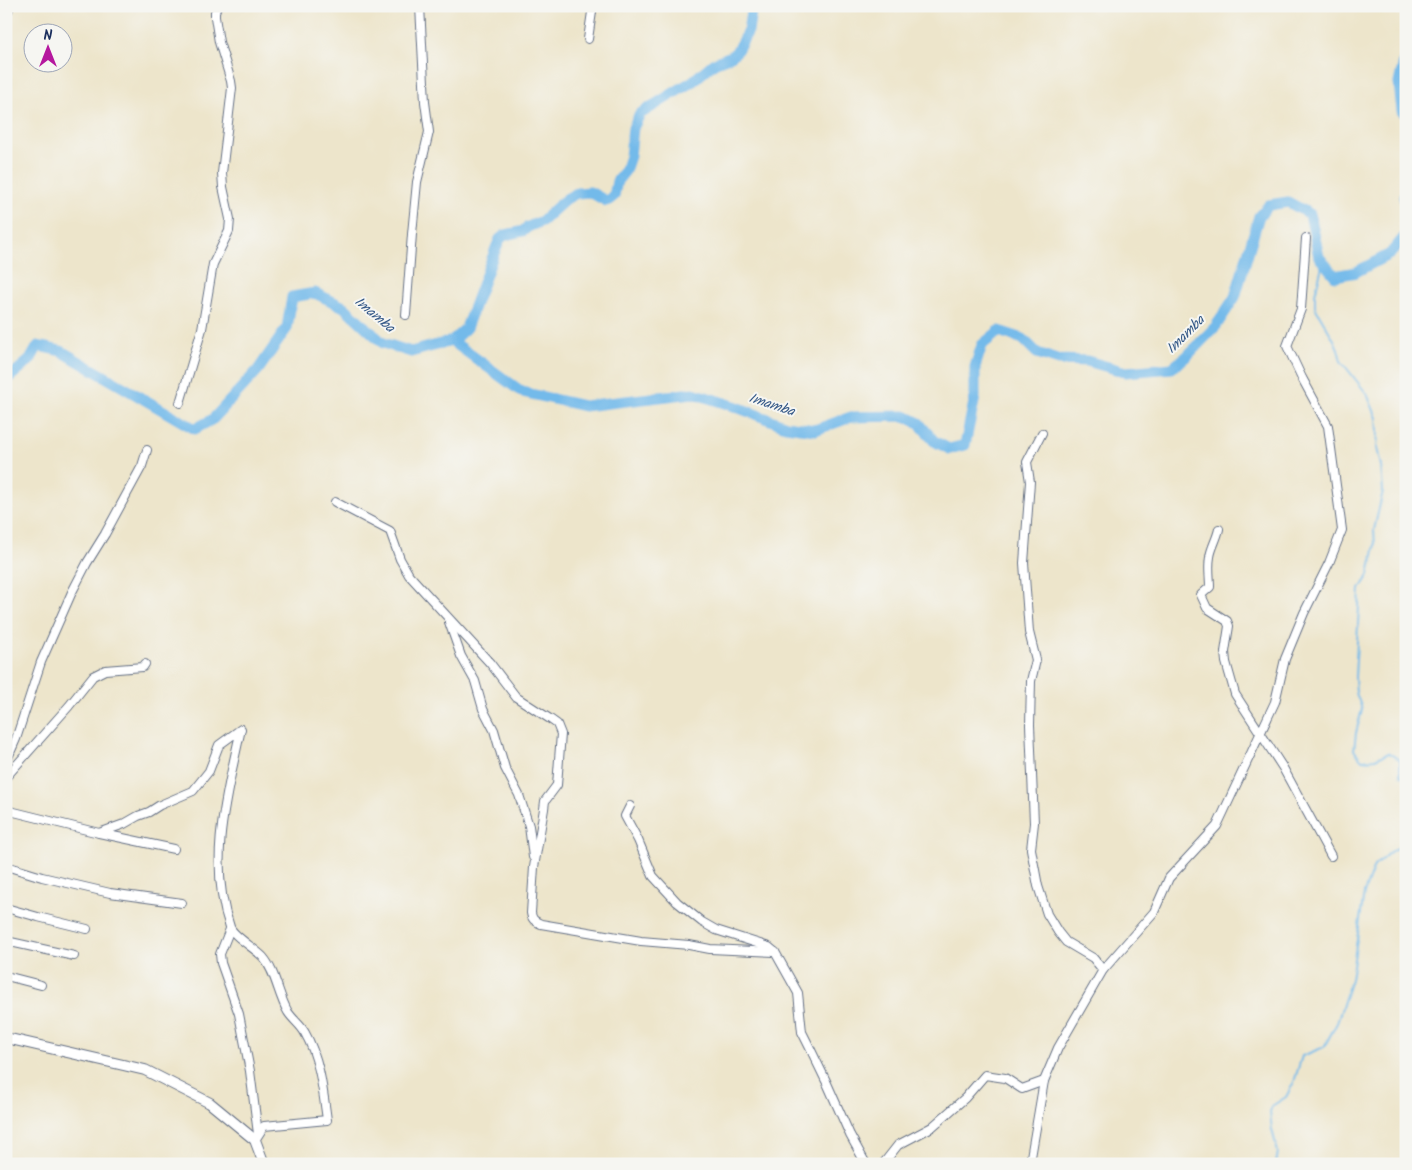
<svg xmlns="http://www.w3.org/2000/svg" width="1412" height="1170" font-family="Kalam,sans-serif">
<style>
.lines{fill:none;stroke-linecap:round;stroke-linejoin:round}
.stream{stroke:#73baea;stroke-width:2}
.river{stroke:#73baea;stroke-width:11}
.minor-casing{stroke:#646f84;stroke-width:10}
.tertiary-casing{stroke:#646f84;stroke-width:12}
.minor{stroke:#fff;stroke-width:8}
.tertiary{stroke:#fff;stroke-width:10}
.labels{text-anchor:middle;stroke-width:4;stroke-linejoin:round;paint-order:stroke}
.water-label{font-size:14px;font-style:italic;fill:#355988;stroke:#f6f6f2}
</style>
<rect width="100%" height="100%" fill="#f6f6f2"/>
<filter id="ink" filterUnits="userSpaceOnUse"><feTurbulence type="fractalNoise" baseFrequency=".02" numOctaves="2"/><feDisplacementMap in="SourceGraphic" scale="10" xChannelSelector="R" yChannelSelector="G"/><feConvolveMatrix kernelMatrix="1 2 1 2 8 2 1 2 1" color-interpolation-filters="sRGB"/></filter>
<filter id="wash" filterUnits="userSpaceOnUse"><feTurbulence type="fractalNoise" baseFrequency=".0096" numOctaves="4" result="noise"/><feDisplacementMap in="SourceGraphic" scale="20" xChannelSelector="R" yChannelSelector="G"/><feGaussianBlur stdDeviation="1.12" result="paint"/><feColorMatrix in="noise" values="0 0 0 0 0 0 0 0 0 0 0 0 0 0 0 0 0 1.4 0 .05"/><feComposite in="paint" operator="in"/></filter>
<g filter="url(#wash)">
<rect width="100%" height="100%" fill="#ede5cb"/>
<g class="lines">
<g class="stream">
<polyline points="1323,262 1315,294 1315,307 1334,340 1338,349 1341,361 1367,394 1377,418 1378,431 1377,448 1381,466 1383,491 1374,530 1375,545 1369,575 1360,589 1355,677 1356,693 1362,709 1356,733 1354,750 1362,760 1375,759 1389,753 1400,760 1400,775 1406,779"/>
<polyline points="1276,1164 1278,1152 1272,1130 1270,1112 1272,1106 1286,1097 1294,1082 1302,1056 1324,1047 1337,1023 1351,979 1364,893 1374,866 1390,852 1404,844 1406,841"/>
</g>
<g class="river">
<polyline points="1406,53 1399,83 1402,111 1406,114"/>
<polyline points="1406,194 1404,197 1406,204"/>
<polyline points="452,341 466,328 496,248 500,239 505,235 523,231 528,227 542,221 566,199 577,193 590,192 606,201 609,200 614,196 617,181 625,171 630,156 633,128 640,114 693,81 714,63 731,56 736,52 748,31 752,6"/>
<polyline points="6,380 30,360 38,346 61,351 195,429 213,419 258,370 287,328 292,297 315,293 344,307 383,343 411,352 452,341 522,392 584,406 693,393 734,406 786,426 815,430 851,417 905,416 919,423 934,441 949,449 965,445 975,397 975,367 982,345 999,331 1023,339 1037,353 1059,360 1087,361 1126,372 1172,368 1187,356 1216,326 1235,297 1259,216 1269,205 1288,202 1310,214 1319,257 1335,276 1356,272 1390,254 1406,235"/>
</g>
</g>
</g>
<g filter="url(#ink)">
<g class="lines">
<g class="minor-casing">
<g id="minor">
<polyline points="6,15 10,6"/>
<polyline points="588,39 592,12 591,6"/>
<polyline points="406,315 412,234 417,182 429,132 425,102 420,6"/>
<polyline points="180,403 202,329 213,264 229,231 230,219 223,187 222,173 232,88 231,81 219,42 215,17 215,12 217,6"/>
<polyline points="1042,433 1027,462 1030,482 1024,563 1029,632 1036,660 1031,681 1030,725 1034,823 1031,849 1038,886 1047,914 1058,932 1066,942 1093,958 1103,970"/>
<path d="M335,502L390,531L400,559L409,575L490,663L516,697L550,719L557,724L561,734L557,785L545,801L544,809L534,867L531,913C532,920 535,921 541,924L641,941L689,945L710,949L775,952"/>
<path d="M1219,529C1217,539 1211,548 1210,557C1208,567 1210,577 1210,587L1201,595L1207,608L1227,621L1229,626L1225,652L1226,662L1235,694L1283,768L1331,856"/>
<polyline points="449,622 461,656 475,681 483,709 494,730 505,768 519,795 529,826 533,857"/>
<polyline points="6,762 16,739 41,662 72,592 87,563 105,534 142,466 147,450"/>
<polyline points="6,777 69,706 93,676 105,670 143,667 145,664"/>
<polyline points="630,806 625,816 638,840 653,876 677,902 702,922 716,930 769,947 775,952 798,993 802,1032 809,1046 826,1081 850,1135 866,1164"/>
<polyline points="6,810 99,833 174,849"/>
<path d="M99,833L124,824L138,816L149,812L160,805L193,791L209,771L219,745L241,729C227,793 207,862 230,927C233,936 256,949 263,957C276,972 278,995 288,1012C293,1020 301,1025 305,1033C320,1059 323,1091 327,1120L264,1126L255,1140"/>
<polyline points="6,866 42,877 110,893 182,903"/>
<polyline points="6,908 38,917 87,929"/>
<polyline points="230,929 220,954 221,963 239,1014 250,1071 258,1134"/>
<polyline points="6,941 74,956"/>
<polyline points="6,976 41,985"/>
<polyline points="883,1164 898,1145 932,1127 965,1098 985,1075 1005,1078 1022,1089 1044,1081"/>
<polyline points="1032,1164 1031,1157 1044,1081 1058,1048 1103,970 1154,912 1169,878 1217,826 1275,702 1285,659 1304,613 1329,563 1342,530 1328,426 1302,378 1287,346 1301,309 1306,238"/>
</g>
</g>
<g class="tertiary-casing">
<polyline id="tertiary" points="6,1038 145,1070 210,1103 255,1140 264,1164"/>
</g>
<use href="#minor" class="minor"/>
<use href="#tertiary" class="tertiary"/>
</g>
</g>
<g class="labels">
<g class="water-label">
<text transform="translate(375 314) rotate(40)" y="5">Imamba</text>
<text transform="translate(1185 334) rotate(-45)" y="5">Imamba</text>
<text transform="translate(772 404) rotate(18)" y="5">Imamba</text>
</g>
</g>
<rect width="1412" height="1170" fill="none" stroke="#f6f6f2" stroke-width="25"/>
<g transform="translate(48 48)"><circle r="24" fill="#f6f6f2" stroke="#9ea6b7"/>
<path d="M0-4L9 19L0 12L-9 19Z" fill="#b5179e"/>
<text y="-8" font-size="14" font-weight="bold" text-anchor="middle" fill="#1b2f5e">N</text>
</g>
</svg>
